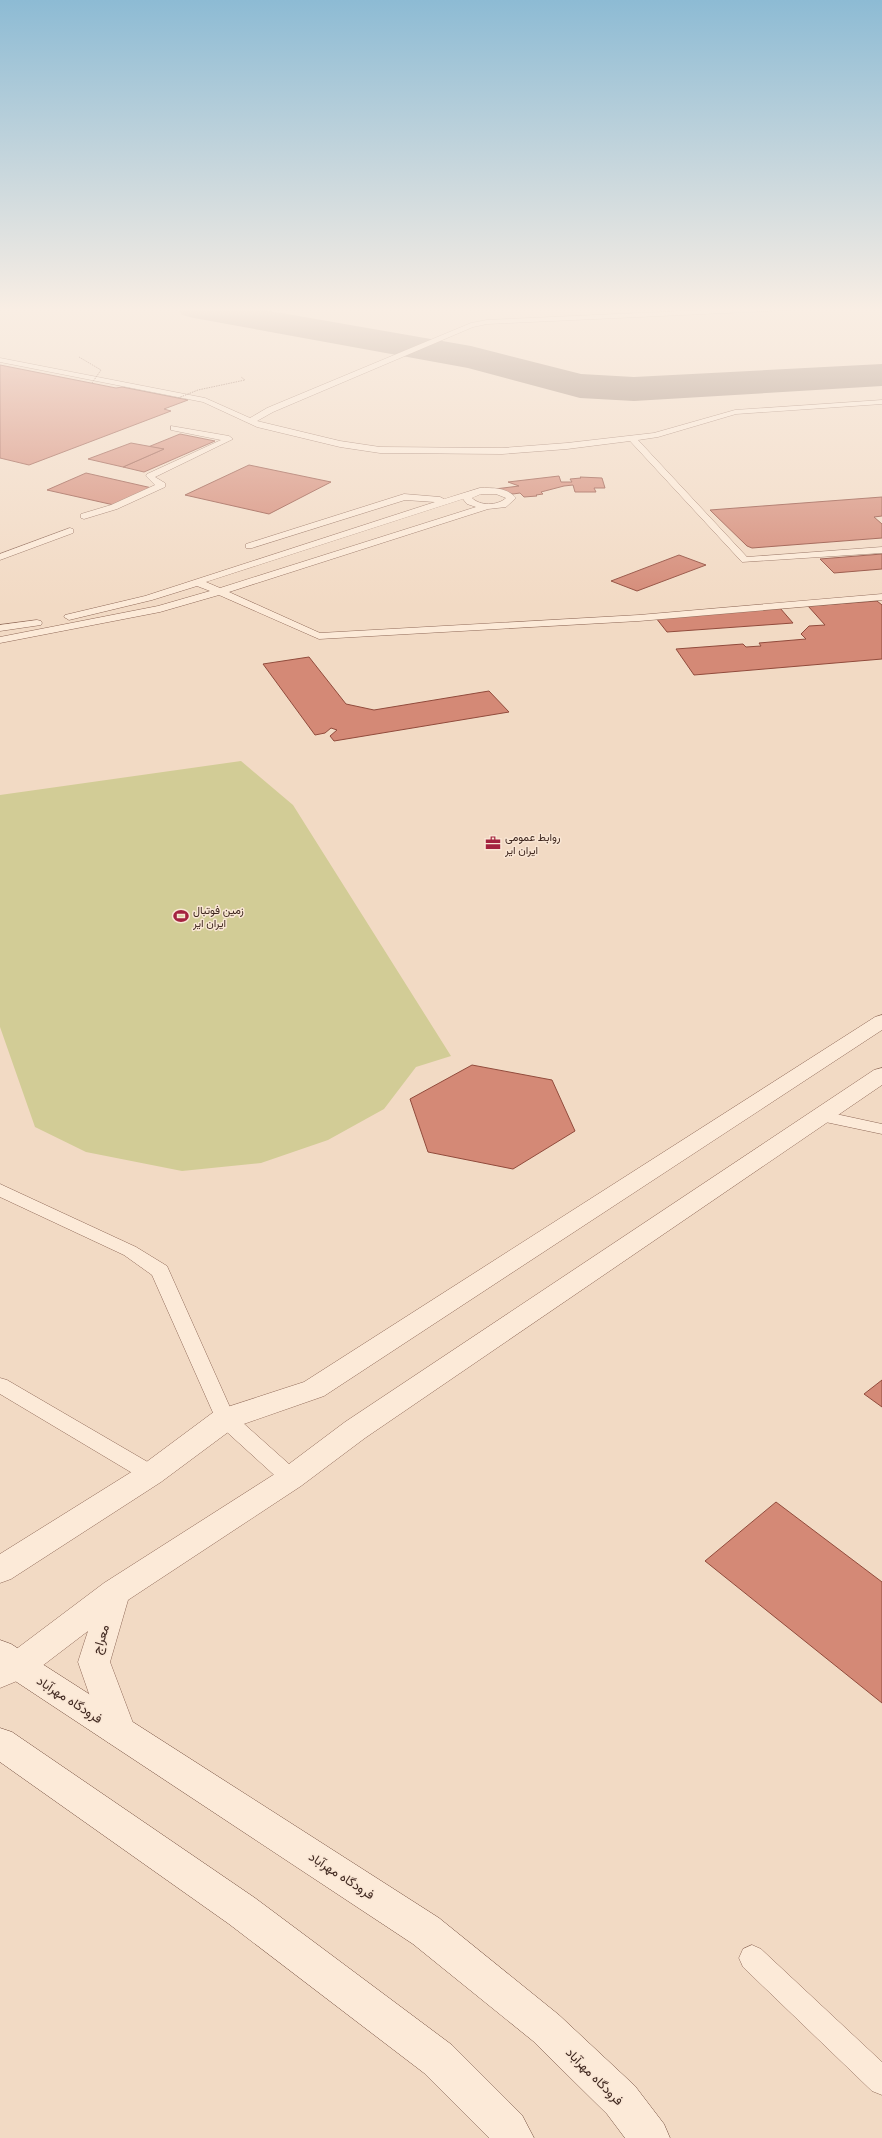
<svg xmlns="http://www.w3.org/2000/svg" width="882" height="2138" font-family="'PT Serif',Vazirmatn,serif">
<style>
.green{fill:#d2cc96}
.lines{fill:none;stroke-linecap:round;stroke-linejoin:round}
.taxiway{fill:#988071;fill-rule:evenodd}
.building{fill:#d48976;stroke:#914b3c}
.service-casing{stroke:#8f6958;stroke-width:1}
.minor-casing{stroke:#8f6958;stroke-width:1}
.secondary-casing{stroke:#714b3b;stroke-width:1}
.service{fill:#fcead8;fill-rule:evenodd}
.minor{fill:#fcead8;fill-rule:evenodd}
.secondary{fill:#fcead8;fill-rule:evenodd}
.path-bridge{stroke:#8f6958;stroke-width:1;stroke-dasharray:1.5 1;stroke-linecap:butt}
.labels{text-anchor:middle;stroke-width:3;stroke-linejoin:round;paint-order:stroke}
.poi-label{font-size:11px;fill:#3e261e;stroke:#f9e6d4;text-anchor:start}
.near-street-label{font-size:13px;fill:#3e261e;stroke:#f9e6d4}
</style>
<rect width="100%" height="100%" fill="#f2dac4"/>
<polygon class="green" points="241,761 293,805 451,1056 416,1067 384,1109 328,1140 261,1163 182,1171 86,1152 35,1127 0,1027 0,795"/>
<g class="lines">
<polygon class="taxiway" points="177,308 252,308 471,346 581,374 634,377 882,364 882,386 634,401 580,398 468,368 194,318 182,315"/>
</g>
<g class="building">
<polygon points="0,365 116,388 122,387 188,400 164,409 171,411 29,465 0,458"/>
<polygon points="180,434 215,441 144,472 123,467 164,449 148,447"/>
<polygon points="131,443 164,449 123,467 88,459"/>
<polygon points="249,465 331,482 269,514 185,495"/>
<polygon points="86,473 152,488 114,505 47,490"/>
<polygon points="559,476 561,482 572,482 570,479 581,478 580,477 602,478 605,488 594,488 596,492 575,492 573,485 564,486 541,492 543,494 536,495 537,496 524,497 520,493 513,494 495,489 519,486 508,482"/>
<polygon points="882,497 882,516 874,517 882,524 882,538 752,548 747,546 710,510"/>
<polygon points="882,554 882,569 834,573 820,559"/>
<polygon points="679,555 706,565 637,591 611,581"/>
<polygon points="877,601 882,605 882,659 694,675 676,649 743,644 746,647 761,646 759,643 806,639 801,634 809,626 825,625 808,606"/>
<polygon points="780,608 793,623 667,632 656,618"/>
<polygon points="309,657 346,704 374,710 489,691 509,712 334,741 330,736 337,730 331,728 325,733 315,735 263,664"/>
<polygon points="472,1065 552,1080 575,1131 513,1169 428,1152 410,1099"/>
<polygon points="882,1380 882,1407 864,1394"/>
<polygon points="776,1502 882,1582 882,1703 705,1561"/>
</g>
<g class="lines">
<g class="service-casing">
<g id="service">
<polygon points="749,308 793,308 790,310 487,324 473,327 273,412 257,421 340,441 380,447 502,448 567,443 654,433 735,410 882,400 882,404 736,414 658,437 638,440 747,557 882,547 882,553 742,562 630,441 567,449 502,454 380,453 340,447 257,427 203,402 0,362 0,358 205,398 250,418 267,408 471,323 487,320"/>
<polygon points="171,426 229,436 233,439 155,477 165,483 165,487 117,509 84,519 81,518 81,514 111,505 155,485 146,476 147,474 221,440 171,430"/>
<path d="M480,488C492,488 507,487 516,498L506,507L488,509L229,592L320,633L639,615L882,594V600L639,621L319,639L219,595L160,612L0,643V637L158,606L210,591L197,586L152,600L69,620L64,617L65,615L145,596L435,502L405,500L252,548H246V544L404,494L440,497L444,499ZM481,494H496L506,498C497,506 480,506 472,498ZM463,499L467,504L476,507L220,588L206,582Z"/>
<polygon points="70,528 73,529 73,533 0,560 0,554"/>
<polygon points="37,620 41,621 42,623 41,625 0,631 0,625"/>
<polygon points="822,1111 882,1124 882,1134 816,1120 814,1116 816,1112"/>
<polygon points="0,1184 136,1247 167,1266 233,1414 298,1472 301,1478 298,1484 291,1486 284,1484 218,1424 152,1275 124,1255 0,1197"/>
<polygon points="0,1378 7,1380 158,1468 161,1474 158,1480 151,1482 144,1480 0,1394"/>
<polygon points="752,1945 761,1949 882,2062 882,2095 872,2091 743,1967 739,1958 743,1949"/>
</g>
</g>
<g class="minor-casing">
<g id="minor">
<polygon points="882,1015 882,1030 324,1396 235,1427 161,1482 11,1579 0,1583 0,1554 141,1466 215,1411 304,1382 875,1017"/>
<polygon points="882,1068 882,1085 365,1438 301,1486 128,1600 110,1662 136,1731 131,1742 119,1746 107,1742 102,1731 78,1662 88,1631 29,1676 0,1688 0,1659 7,1656 104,1583 281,1470 345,1422 874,1070"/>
</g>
</g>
<g class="secondary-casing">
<g id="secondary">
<polygon points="0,1640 11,1644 439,1918 559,2015 635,2086 664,2124 670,2138 625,2138 607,2114 533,2041 413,1944 0,1671"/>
<polygon points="0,1728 12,1732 255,1898 452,2045 522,2115 534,2138 489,2138 424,2073 229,1924 0,1762"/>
</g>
</g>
<use href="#service" class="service"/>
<use href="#minor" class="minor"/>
<use href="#secondary" class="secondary"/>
<g class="path-bridge">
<polyline points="79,357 101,370 92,383"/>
<polyline points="178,398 198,390 245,380 241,377"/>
</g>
</g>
<linearGradient id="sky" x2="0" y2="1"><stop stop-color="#8dbbd4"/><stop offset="0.51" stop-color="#f9eee4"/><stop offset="1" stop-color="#f9eee4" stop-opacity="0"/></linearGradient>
<rect width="882" height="607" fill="url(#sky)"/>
<defs>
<g id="office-bare" transform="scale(1.2)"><path d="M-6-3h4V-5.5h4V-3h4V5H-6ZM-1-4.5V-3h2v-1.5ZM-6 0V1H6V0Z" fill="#a4223f" stroke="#f9e6d4" stroke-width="2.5" paint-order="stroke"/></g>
<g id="stadium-bare" transform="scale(1.2)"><path d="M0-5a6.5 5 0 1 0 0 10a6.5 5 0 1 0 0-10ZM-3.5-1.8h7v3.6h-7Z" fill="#a4223f" stroke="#f9e6d4" stroke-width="2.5" paint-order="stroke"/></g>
</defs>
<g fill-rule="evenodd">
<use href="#office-bare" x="493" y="843"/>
<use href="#stadium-bare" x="181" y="916"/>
</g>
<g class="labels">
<g class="poi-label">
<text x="505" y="841">روابط عمومی<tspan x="505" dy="13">ایران ایر</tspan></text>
<text x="193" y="914">زمین فوتبال<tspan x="193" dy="13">ایران ایر</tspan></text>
</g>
<g class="near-street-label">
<text transform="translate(100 1639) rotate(-73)" y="5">معراج</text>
<text transform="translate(70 1699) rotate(33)" y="5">فرودگاه مهرآباد</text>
<text transform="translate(342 1875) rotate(33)" y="5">فرودگاه مهرآباد</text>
<text transform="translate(595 2076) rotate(45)" y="5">فرودگاه مهرآباد</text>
</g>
</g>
</svg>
